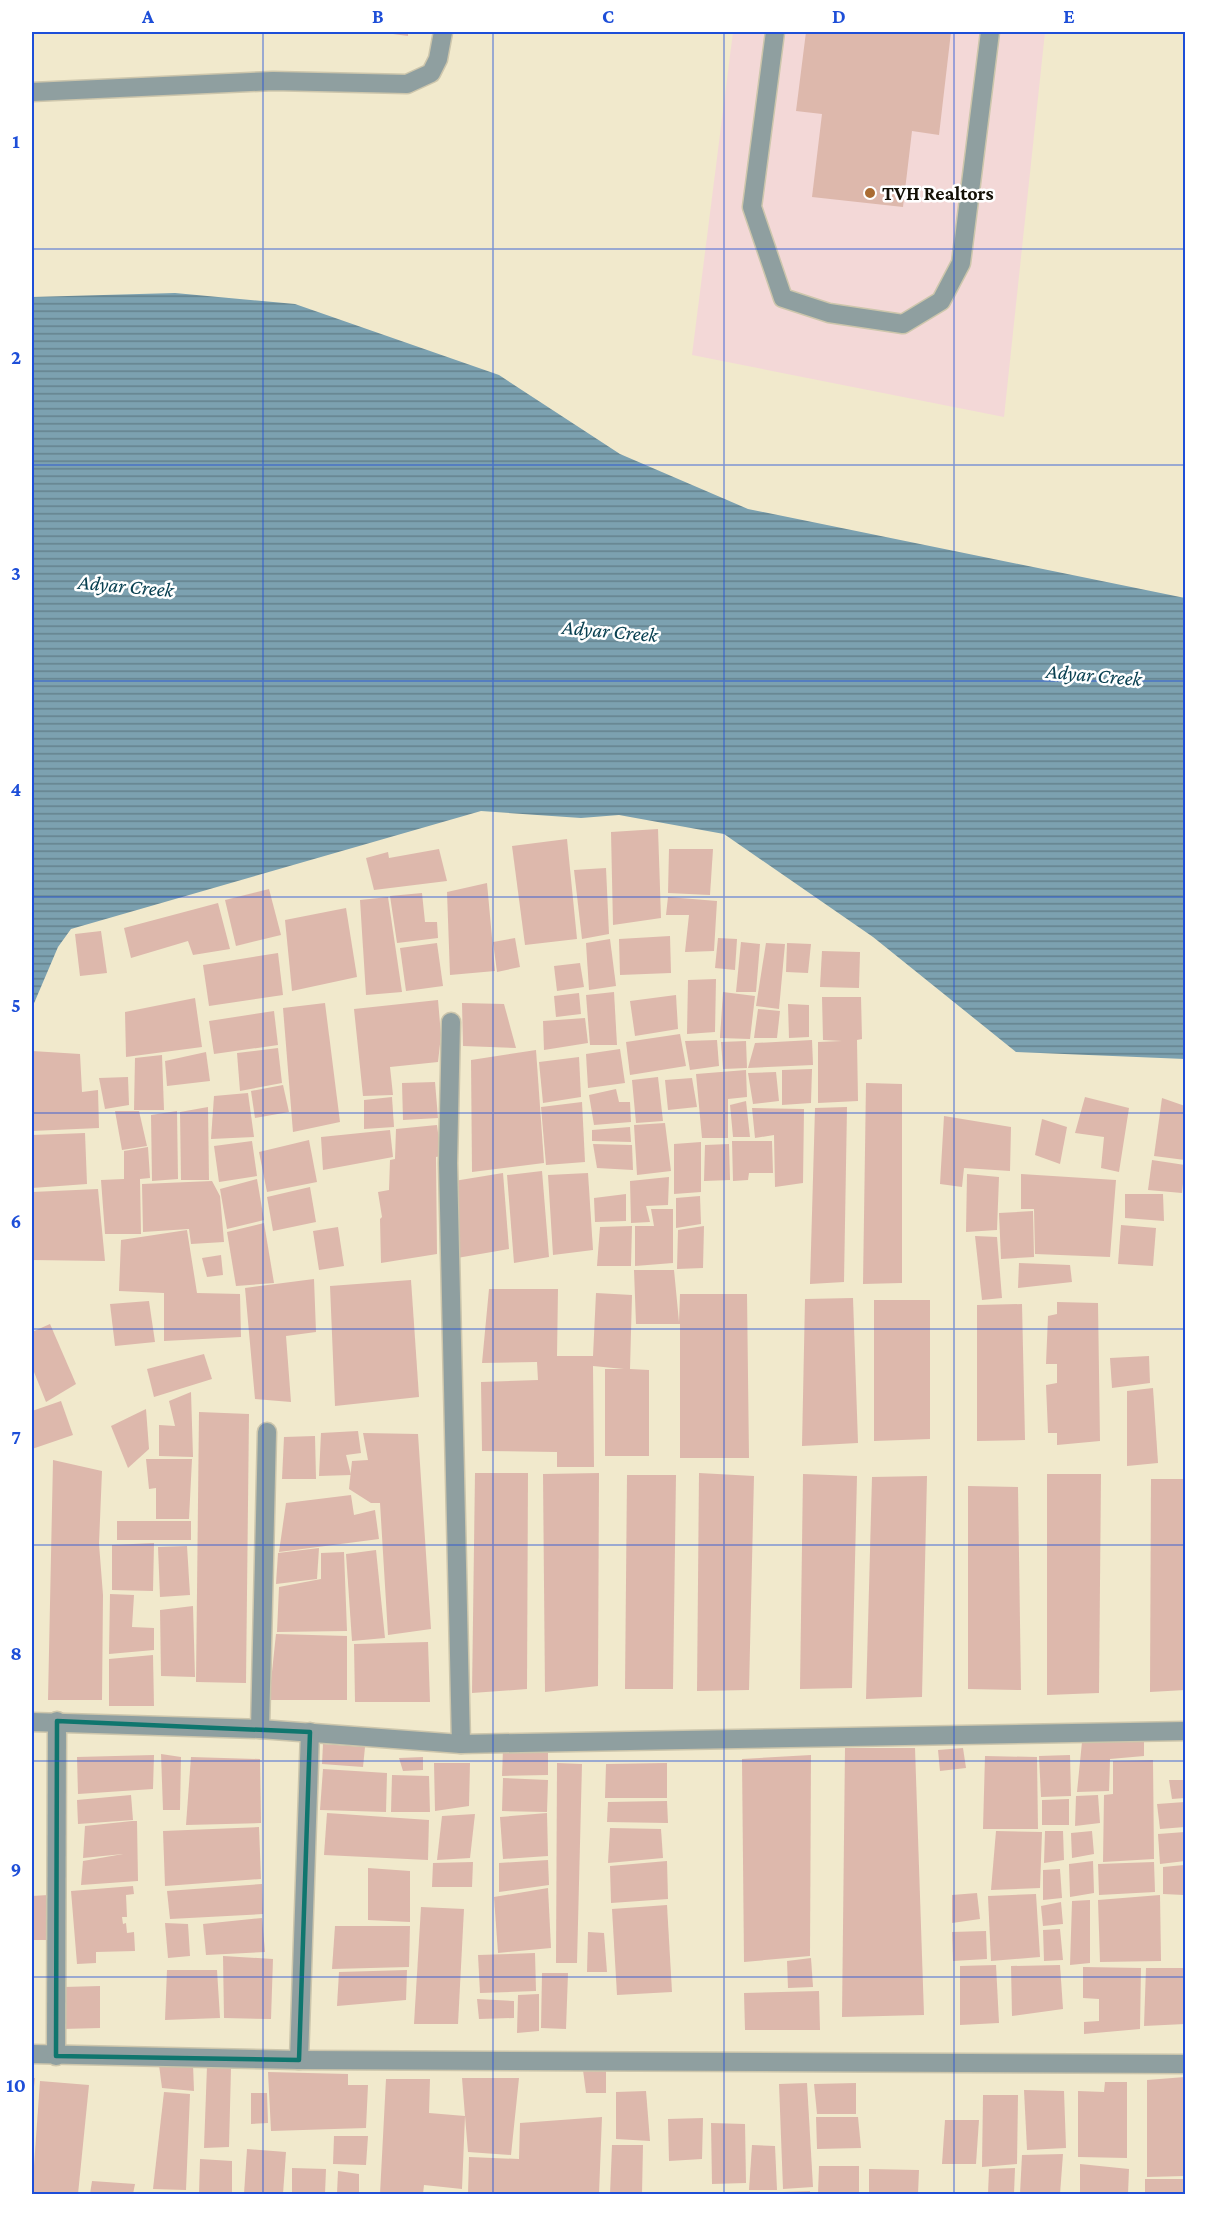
<svg xmlns="http://www.w3.org/2000/svg" width="1217" height="2226" font-family="'Crimson Pro',serif">
<style>
.commercial{fill:#f3d8d7}
.water{fill:url(#water-rules)}
.building{fill:#ddb8ac}
.lines{fill:none;stroke-linecap:round;stroke-linejoin:round}
.minor-casing{stroke:#cdc6ac;stroke-width:21}
.minor{stroke:#8f9fa0;stroke-width:18}
.marked{fill:none;stroke:#0f766e;stroke-width:4.5;stroke-linejoin:round}
.grid{fill:none;stroke:#1d4ed8;stroke-width:1.5;stroke-opacity:0.55}
.poi-dot{fill:#aa6c32;stroke:#fff;stroke-width:2}
.labels{text-anchor:middle;stroke-width:5;stroke-linejoin:round;paint-order:stroke}
.poi-label{font-size:20px;font-weight:bold;fill:#131006;stroke:#fff;text-anchor:start}
.water-label{font-size:21px;font-style:italic;fill:#094051;stroke:#fff}
.neatline{fill:none;stroke:#1d4ed8;stroke-width:2}
.grid-label{font-size:20px;text-anchor:middle;font-weight:bold;fill:#1d4ed8}
</style>
<defs>
<pattern id="water-rules" width="6" height="5" patternUnits="userSpaceOnUse" patternTransform="scale(1.5)"><rect width="6" height="5" fill="#7ca1b0"/><path d="M0 2.5h6" fill="none" stroke="#64828d"/></pattern>
</defs>
<rect width="100%" height="100%" fill="#f1e9cc"/>
<polygon class="commercial" points="733,32 1045,32 1004,417 692,355"/>
<polygon class="water" points="175,293 295,304 499,375 620,454 748,509 1185,598 1185,1059 1016,1052 873,937 724,834 619,815 581,818 481,811 71,929 58,947 32,1008 32,297"/>
<g class="building">
<polygon points="378,32 408,32 408,36"/>
<polygon points="806,32 951,32 939,135 912,131 903,207 812,197 822,114 796,111"/>
<polygon points="658,829 661,918 613,925 611,832"/>
<polygon points="567,839 577,939 525,945 512,846"/>
<polygon points="439,849 447,881 374,890 366,858 388,852 389,858"/>
<polygon points="669,849 713,849 710,895 668,893"/>
<polygon points="606,868 609,934 582,939 574,870"/>
<polygon points="487,883 495,971 450,975 447,892"/>
<polygon points="269,889 281,935 236,946 225,900"/>
<polygon points="422,893 425,922 437,922 438,938 397,943 390,896"/>
<polygon points="388,897 402,992 366,995 360,900"/>
<polygon points="668,897 717,901 714,951 685,952 689,915 666,915"/>
<polygon points="218,903 230,949 193,955 188,941 131,958 124,928"/>
<polygon points="346,908 357,977 292,991 285,920"/>
<polygon points="101,931 107,973 80,976 75,934"/>
<polygon points="670,936 671,973 620,975 619,939"/>
<polygon points="515,938 520,967 497,972 493,942"/>
<polygon points="718,938 737,939 735,970 715,968"/>
<polygon points="610,939 616,986 589,990 586,943"/>
<polygon points="741,942 760,944 756,992 736,992"/>
<polygon points="437,943 443,986 406,991 400,948"/>
<polygon points="766,943 785,944 779,1009 756,1006"/>
<polygon points="787,943 811,944 808,973 786,972"/>
<polygon points="822,951 860,952 859,988 820,987"/>
<polygon points="278,953 283,995 209,1006 203,965"/>
<polygon points="580,963 584,987 557,991 554,966"/>
<polygon points="716,979 715,1032 687,1034 688,980"/>
<polygon points="614,992 617,1045 590,1045 586,995"/>
<polygon points="723,992 755,996 750,1039 720,1038"/>
<polygon points="579,993 581,1014 556,1017 554,996"/>
<polygon points="676,995 678,1029 635,1036 630,1001"/>
<polygon points="822,997 861,997 862,1039 857,1040 858,1101 818,1103 818,1042 842,1041 823,1040"/>
<polygon points="195,998 202,1047 126,1057 125,1012"/>
<polygon points="438,1000 441,1035 438,1062 390,1067 393,1095 363,1096 354,1009"/>
<polygon points="325,1003 340,1122 293,1132 283,1008"/>
<polygon points="462,1003 504,1004 516,1048 463,1046"/>
<polygon points="788,1004 809,1005 809,1037 789,1038"/>
<polygon points="758,1009 780,1011 777,1038 754,1038"/>
<polygon points="274,1011 278,1045 214,1054 209,1021"/>
<polygon points="585,1018 588,1043 544,1050 543,1021"/>
<polygon points="680,1034 686,1066 630,1075 626,1042"/>
<polygon points="717,1040 719,1066 690,1070 685,1041"/>
<polygon points="812,1040 813,1065 748,1068 755,1043"/>
<polygon points="746,1041 747,1068 723,1069 721,1042"/>
<polygon points="278,1048 282,1083 240,1091 237,1053"/>
<polygon points="620,1049 625,1083 588,1088 586,1054"/>
<polygon points="536,1050 544,1163 472,1172 471,1060"/>
<polygon points="32,1051 80,1054 82,1092 98,1090 99,1128 32,1131"/>
<polygon points="206,1052 210,1081 167,1086 165,1061"/>
<polygon points="162,1055 164,1110 134,1110 135,1058"/>
<polygon points="579,1057 581,1097 543,1103 539,1062"/>
<polygon points="812,1069 811,1103 782,1105 782,1070"/>
<polygon points="746,1070 747,1097 728,1099 728,1138 702,1138 696,1074"/>
<polygon points="776,1072 779,1101 753,1104 748,1073"/>
<polygon points="128,1077 129,1105 105,1109 99,1078"/>
<polygon points="658,1077 663,1121 636,1123 632,1080"/>
<polygon points="692,1078 697,1107 668,1110 665,1080"/>
<polygon points="435,1082 438,1118 403,1120 402,1083"/>
<polygon points="866,1083 902,1084 902,1283 863,1284"/>
<polygon points="283,1085 289,1112 255,1118 251,1091"/>
<polygon points="616,1089 619,1102 630,1102 631,1122 594,1125 589,1095"/>
<polygon points="248,1093 254,1137 211,1139 214,1096"/>
<polygon points="392,1097 394,1127 364,1129 364,1100"/>
<polygon points="1085,1097 1129,1108 1119,1172 1101,1168 1104,1137 1075,1133"/>
<polygon points="1162,1098 1185,1106 1185,1160 1154,1156"/>
<polygon points="746,1101 750,1137 733,1137 730,1105"/>
<polygon points="582,1102 585,1162 546,1165 541,1107"/>
<polygon points="208,1107 209,1180 181,1180 180,1112"/>
<polygon points="847,1107 844,1282 810,1284 815,1108"/>
<polygon points="752,1108 804,1109 803,1183 775,1187 774,1135 755,1138"/>
<polygon points="115,1111 139,1111 147,1146 122,1150"/>
<polygon points="177,1111 178,1179 152,1181 151,1115"/>
<polygon points="944,1116 1011,1127 1010,1171 964,1168 962,1187 940,1184"/>
<polygon points="1042,1119 1067,1127 1060,1164 1035,1155"/>
<polygon points="665,1123 671,1171 637,1175 634,1125"/>
<polygon points="437,1125 441,1156 436,1157 437,1254 381,1263 380,1219 382,1217 378,1192 389,1190 390,1160 395,1159 396,1129"/>
<polygon points="630,1127 631,1142 592,1141 592,1130"/>
<polygon points="390,1130 393,1157 323,1170 321,1137"/>
<polygon points="85,1133 87,1184 32,1188 32,1135"/>
<polygon points="309,1140 317,1182 267,1192 259,1152"/>
<polygon points="252,1141 257,1176 219,1182 214,1146"/>
<polygon points="732,1141 772,1141 773,1173 749,1173 748,1180 733,1181"/>
<polygon points="701,1142 701,1192 674,1194 674,1144"/>
<polygon points="593,1144 632,1145 633,1170 597,1168"/>
<polygon points="729,1144 730,1180 704,1181 705,1145"/>
<polygon points="148,1147 150,1178 140,1179 141,1234 105,1234 101,1180 124,1179 124,1151"/>
<polygon points="1152,1160 1185,1165 1182,1193 1148,1190"/>
<polygon points="542,1171 549,1257 514,1263 507,1175"/>
<polygon points="503,1173 509,1249 457,1258 454,1181"/>
<polygon points="588,1173 593,1250 553,1255 548,1175"/>
<polygon points="967,1174 999,1177 997,1230 966,1232"/>
<polygon points="1021,1174 1116,1180 1110,1257 1035,1254 1034,1209 1021,1209"/>
<polygon points="669,1177 668,1205 646,1206 650,1222 631,1223 630,1181"/>
<polygon points="257,1179 264,1220 227,1229 220,1189"/>
<polygon points="212,1181 220,1196 224,1242 191,1244 189,1229 143,1232 142,1184"/>
<polygon points="310,1187 316,1222 273,1231 267,1197"/>
<polygon points="98,1189 105,1261 32,1260 32,1192"/>
<polygon points="626,1194 626,1221 595,1222 594,1198"/>
<polygon points="1125,1194 1163,1194 1164,1221 1125,1218"/>
<polygon points="700,1196 701,1224 676,1228 676,1198"/>
<polygon points="651,1209 673,1209 673,1263 635,1266 635,1226 654,1226"/>
<polygon points="1033,1211 1034,1257 1001,1259 999,1213"/>
<polygon points="264,1223 274,1283 236,1286 227,1232"/>
<polygon points="1121,1225 1156,1228 1153,1266 1118,1264"/>
<polygon points="632,1226 631,1266 597,1266 600,1227"/>
<polygon points="704,1226 703,1268 677,1269 678,1230"/>
<polygon points="338,1227 344,1266 319,1270 313,1231"/>
<polygon points="187,1230 197,1293 240,1294 241,1337 164,1341 164,1293 119,1291 121,1240"/>
<polygon points="975,1236 997,1237 1002,1298 982,1300"/>
<polygon points="221,1255 223,1275 207,1277 202,1258"/>
<polygon points="1019,1263 1070,1265 1072,1282 1018,1288"/>
<polygon points="634,1270 674,1270 679,1322 680,1294 747,1294 749,1458 680,1458 680,1324 636,1324"/>
<polygon points="314,1279 316,1332 286,1336 291,1402 255,1399 245,1288"/>
<polygon points="411,1280 419,1397 335,1406 330,1286"/>
<polygon points="489,1289 558,1289 557,1356 593,1356 596,1293 632,1295 630,1369 649,1370 649,1456 605,1456 605,1369 624,1369 593,1366 594,1467 557,1467 557,1452 482,1451 481,1382 538,1380 537,1362 482,1363"/>
<polygon points="853,1298 858,1443 802,1446 805,1299"/>
<polygon points="874,1300 930,1300 930,1439 874,1441"/>
<polygon points="149,1301 155,1342 115,1346 110,1304"/>
<polygon points="1057,1302 1098,1303 1100,1441 1057,1445 1057,1433 1048,1433 1046,1385 1057,1383 1057,1364 1046,1364 1048,1316 1057,1314"/>
<polygon points="1022,1304 1025,1440 977,1441 977,1305"/>
<polygon points="50,1324 76,1384 46,1402 32,1367 32,1332"/>
<polygon points="204,1354 212,1379 154,1397 147,1369"/>
<polygon points="1149,1356 1150,1383 1112,1388 1110,1358"/>
<polygon points="1153,1388 1158,1463 1127,1466 1127,1391"/>
<polygon points="191,1392 193,1457 159,1456 159,1425 175,1426 169,1401"/>
<polygon points="61,1401 73,1435 32,1449 32,1411"/>
<polygon points="146,1409 149,1449 128,1468 111,1426"/>
<polygon points="199,1412 249,1414 246,1683 196,1682"/>
<polygon points="358,1431 361,1453 346,1455 351,1475 319,1476 321,1433"/>
<polygon points="363,1433 418,1434 431,1629 388,1635 380,1503 371,1503 349,1489 352,1461 368,1460"/>
<polygon points="315,1436 316,1479 282,1479 284,1437"/>
<polygon points="146,1459 192,1459 189,1519 156,1519 156,1488 149,1489"/>
<polygon points="53,1460 102,1471 99,1544 103,1595 102,1700 48,1700"/>
<polygon points="475,1473 528,1473 527,1689 472,1693"/>
<polygon points="599,1473 598,1686 545,1692 543,1474"/>
<polygon points="699,1473 754,1476 749,1690 697,1691"/>
<polygon points="803,1474 857,1476 852,1688 800,1689"/>
<polygon points="1047,1474 1101,1474 1099,1693 1047,1695"/>
<polygon points="627,1475 676,1475 673,1689 625,1689"/>
<polygon points="927,1476 922,1697 866,1699 872,1477"/>
<polygon points="1151,1479 1185,1479 1185,1690 1150,1692"/>
<polygon points="968,1486 1018,1487 1021,1690 968,1689"/>
<polygon points="351,1495 354,1515 375,1510 379,1539 279,1552 286,1503"/>
<rect x="117" y="1521" width="74" height="19"/>
<polygon points="154,1543 153,1591 112,1590 112,1545"/>
<polygon points="187,1546 190,1595 160,1597 158,1547"/>
<polygon points="319,1548 317,1579 276,1584 278,1553"/>
<polygon points="376,1550 385,1638 352,1641 346,1554"/>
<polygon points="344,1552 347,1631 277,1632 279,1587 321,1579 321,1553"/>
<polygon points="110,1594 134,1595 132,1627 154,1628 154,1650 109,1654"/>
<polygon points="193,1606 195,1677 161,1676 160,1610"/>
<polygon points="276,1634 347,1636 347,1700 269,1700"/>
<polygon points="428,1642 430,1702 355,1702 354,1644"/>
<polygon points="153,1655 154,1706 109,1706 109,1659"/>
<polygon points="1144,1738 1144,1756 1110,1759 1109,1791 1077,1792 1082,1742"/>
<polygon points="323,1744 365,1747 363,1767 322,1764"/>
<polygon points="845,1748 915,1748 924,2015 842,2017"/>
<polygon points="963,1748 966,1768 940,1771 938,1750"/>
<polygon points="503,1749 548,1750 548,1775 502,1776"/>
<polygon points="161,1754 181,1757 180,1810 163,1810"/>
<polygon points="154,1755 153,1789 78,1794 77,1757"/>
<polygon points="811,1755 810,1956 744,1962 742,1759"/>
<polygon points="1070,1755 1071,1796 1041,1797 1039,1756"/>
<polygon points="985,1756 1037,1757 1038,1829 983,1829"/>
<polygon points="191,1757 260,1759 261,1823 186,1825"/>
<polygon points="423,1757 423,1770 403,1771 399,1758"/>
<polygon points="1153,1760 1154,1859 1103,1862 1104,1795 1113,1794 1113,1761"/>
<polygon points="434,1763 470,1763 469,1806 435,1811"/>
<polygon points="557,1763 582,1764 577,1963 556,1963"/>
<polygon points="667,1763 667,1798 605,1798 606,1764"/>
<polygon points="323,1769 387,1773 386,1812 320,1810"/>
<polygon points="392,1775 429,1776 430,1812 391,1812"/>
<polygon points="503,1778 548,1780 547,1812 502,1811"/>
<polygon points="1169,1780 1185,1780 1185,1798 1172,1799"/>
<polygon points="131,1795 133,1820 78,1824 77,1800"/>
<polygon points="1098,1795 1100,1823 1075,1826 1076,1796"/>
<polygon points="1069,1799 1069,1825 1042,1825 1042,1800"/>
<polygon points="667,1801 668,1823 607,1822 608,1802"/>
<polygon points="1185,1802 1185,1827 1160,1829 1157,1804"/>
<polygon points="327,1813 429,1820 428,1860 324,1855"/>
<polygon points="547,1813 548,1856 503,1859 500,1817"/>
<polygon points="475,1814 470,1858 437,1860 442,1816"/>
<polygon points="132,1821 137,1821 138,1881 81,1885 83,1861 123,1854 83,1858 85,1826"/>
<polygon points="259,1827 261,1879 165,1886 163,1831"/>
<polygon points="610,1828 661,1829 663,1858 608,1863"/>
<polygon points="996,1831 1042,1832 1040,1888 991,1890"/>
<polygon points="1045,1831 1063,1831 1064,1860 1044,1863"/>
<polygon points="1092,1831 1094,1854 1072,1858 1071,1833"/>
<polygon points="1185,1832 1185,1861 1160,1864 1158,1834"/>
<polygon points="548,1860 549,1885 499,1892 499,1863"/>
<polygon points="667,1861 668,1899 611,1903 610,1866"/>
<polygon points="1093,1861 1094,1893 1070,1897 1069,1864"/>
<polygon points="473,1862 472,1887 432,1887 433,1863"/>
<polygon points="1154,1862 1155,1892 1099,1895 1098,1864"/>
<polygon points="1184,1865 1184,1895 1163,1894 1163,1867"/>
<polygon points="368,1868 410,1871 410,1922 368,1920"/>
<polygon points="1060,1869 1062,1898 1043,1900 1043,1870"/>
<polygon points="262,1884 263,1914 170,1919 167,1891"/>
<polygon points="133,1886 134,1894 126,1895 127,1917 122,1917 123,1924 126,1923 127,1933 134,1932 135,1951 96,1952 96,1963 77,1964 71,1891"/>
<polygon points="548,1888 551,1948 498,1953 494,1897"/>
<polygon points="977,1893 980,1919 952,1923 952,1895"/>
<polygon points="1036,1894 1040,1957 991,1961 988,1896"/>
<polygon points="48,1895 49,1940 32,1940 32,1896"/>
<polygon points="1160,1895 1161,1961 1100,1962 1098,1900"/>
<polygon points="1090,1900 1090,1963 1070,1965 1072,1901"/>
<polygon points="1061,1902 1063,1924 1043,1926 1041,1906"/>
<polygon points="667,1905 672,1992 617,1995 612,1909"/>
<polygon points="421,1907 464,1909 458,2024 414,2024"/>
<polygon points="262,1918 265,1952 206,1955 203,1924"/>
<polygon points="165,1923 188,1924 190,1956 168,1958"/>
<polygon points="335,1926 410,1926 409,1967 332,1969"/>
<polygon points="1060,1929 1063,1960 1044,1961 1043,1930"/>
<polygon points="986,1931 987,1959 953,1961 952,1932"/>
<polygon points="588,1932 604,1933 607,1972 587,1972"/>
<polygon points="535,1953 536,1991 480,1993 478,1955"/>
<polygon points="223,1956 273,1959 271,2019 224,2018"/>
<polygon points="811,1958 813,1987 788,1988 787,1961"/>
<polygon points="996,1965 999,2023 960,2025 960,1966"/>
<polygon points="1060,1965 1063,2009 1012,2016 1011,1966"/>
<polygon points="1083,1967 1141,1968 1140,2029 1084,2034 1084,2022 1099,2021 1099,1999 1083,1998"/>
<polygon points="1146,1968 1185,1968 1185,2024 1144,2026"/>
<polygon points="167,1970 217,1970 220,2018 165,2020"/>
<polygon points="407,1970 406,2000 337,2006 339,1972"/>
<polygon points="542,1973 568,1973 566,2029 541,2028"/>
<polygon points="100,1986 100,2028 63,2029 64,1987"/>
<polygon points="819,1991 820,2030 745,2030 744,1993"/>
<polygon points="539,1994 539,2031 517,2033 518,1995"/>
<polygon points="477,1999 514,2001 514,2018 479,2019"/>
<polygon points="193,2064 194,2091 162,2088 159,2065"/>
<polygon points="207,2066 231,2068 229,2147 204,2148"/>
<polygon points="606,2069 606,2093 586,2093 583,2070"/>
<polygon points="268,2072 348,2074 348,2085 368,2085 366,2128 271,2131"/>
<polygon points="1185,2077 1185,2176 1147,2177 1147,2080"/>
<polygon points="32,2078 35,2078 33,2095 32,2095"/>
<polygon points="462,2078 519,2078 511,2155 468,2152 465,2116 462,2189 424,2185 423,2194 380,2194 386,2079 430,2079 429,2113 465,2116"/>
<polygon points="40,2081 89,2085 78,2194 32,2194"/>
<polygon points="1105,2082 1127,2082 1127,2158 1078,2157 1078,2091 1104,2092"/>
<polygon points="807,2083 813,2187 783,2189 779,2084"/>
<polygon points="856,2083 856,2114 817,2114 814,2084"/>
<polygon points="1024,2090 1064,2091 1066,2148 1027,2150"/>
<polygon points="646,2091 650,2141 616,2139 616,2092"/>
<polygon points="164,2092 190,2094 186,2190 153,2189"/>
<polygon points="251,2093 267,2093 268,2123 251,2124"/>
<polygon points="983,2095 1018,2095 1017,2164 982,2167"/>
<polygon points="602,2117 599,2194 468,2194 469,2157 519,2159 520,2123"/>
<polygon points="816,2117 858,2117 861,2148 817,2149"/>
<polygon points="703,2118 702,2159 669,2161 668,2119"/>
<polygon points="945,2120 979,2120 976,2164 942,2164"/>
<polygon points="711,2123 745,2124 746,2183 712,2184"/>
<polygon points="334,2136 368,2136 366,2165 333,2164"/>
<polygon points="612,2145 643,2145 642,2194 610,2194"/>
<polygon points="752,2145 775,2146 777,2190 749,2190"/>
<polygon points="247,2149 286,2152 283,2194 244,2194"/>
<polygon points="1063,2154 1060,2194 1020,2194 1022,2155"/>
<polygon points="200,2159 232,2161 232,2194 199,2194"/>
<polygon points="1080,2164 1129,2169 1128,2194 1080,2194"/>
<polygon points="819,2166 859,2166 859,2194 818,2194"/>
<polygon points="292,2168 326,2169 325,2194 292,2194"/>
<polygon points="1015,2168 1014,2194 988,2194 989,2169"/>
<polygon points="869,2169 919,2170 918,2194 869,2194"/>
<polygon points="338,2171 359,2174 359,2194 337,2194"/>
<rect x="1145" y="2179" width="40" height="15"/>
<polygon points="92,2181 135,2184 133,2194 90,2194"/>
<polygon points="810,2191 810,2194 754,2194 754,2193"/>
</g>
<g class="lines">
<g class="minor-casing">
<g id="minor">
<polyline points="775,32 752,207 783,298 829,313 903,324 941,301 961,263 990,32"/>
<polyline points="32,92 273,81 407,84 431,73 438,59 443,32"/>
<polyline points="451,1022 448,1163 461,1744"/>
<polyline points="32,1722 260,1729 461,1744 1186,1731"/>
<polyline points="260,1729 267,1432"/>
<polyline points="32,2054 299,2060 1186,2064"/>
<polyline points="56,2056 57,1721"/>
<polyline points="299,2060 310,1732"/>
</g>
</g>
<use href="#minor" class="minor"/>
</g>
<path class="marked" d="M57,1721L310,1732L299,2060L56,2056Z"/>
<path class="grid" d="M263,32V2194M493,32V2194M724,32V2194M954,32V2194M32,249H1186M32,465H1186M32,681H1186M32,897H1186M32,1113H1186M32,1329H1186M32,1545H1186M32,1761H1186M32,1977H1186"/>
<circle class="poi-dot" cx="870" cy="193" r="6"/>
<g class="labels">
<g class="poi-label">
<text x="882" y="200">TVH Realtors</text>
</g>
<g class="water-label">
<text transform="translate(126 586) rotate(5)" y="7">Adyar Creek</text>
<text transform="translate(610 631) rotate(5)" y="7">Adyar Creek</text>
<text transform="translate(1094 675) rotate(5)" y="7">Adyar Creek</text>
</g>
</g>
<rect width="1217" height="2226" fill="none" stroke="#ffffff" stroke-width="66"/>
<rect x="33" y="33" width="1151" height="2160" class="neatline"/>
<g class="grid-label">
<text x="148" y="23">A</text>
<text x="378" y="23">B</text>
<text x="608" y="23">C</text>
<text x="839" y="23">D</text>
<text x="1069" y="23">E</text>
<text x="16" y="148">1</text>
<text x="16" y="364">2</text>
<text x="16" y="580">3</text>
<text x="16" y="796">4</text>
<text x="16" y="1012">5</text>
<text x="16" y="1228">6</text>
<text x="16" y="1444">7</text>
<text x="16" y="1660">8</text>
<text x="16" y="1876">9</text>
<text x="16" y="2092">10</text>
</g>
</svg>
